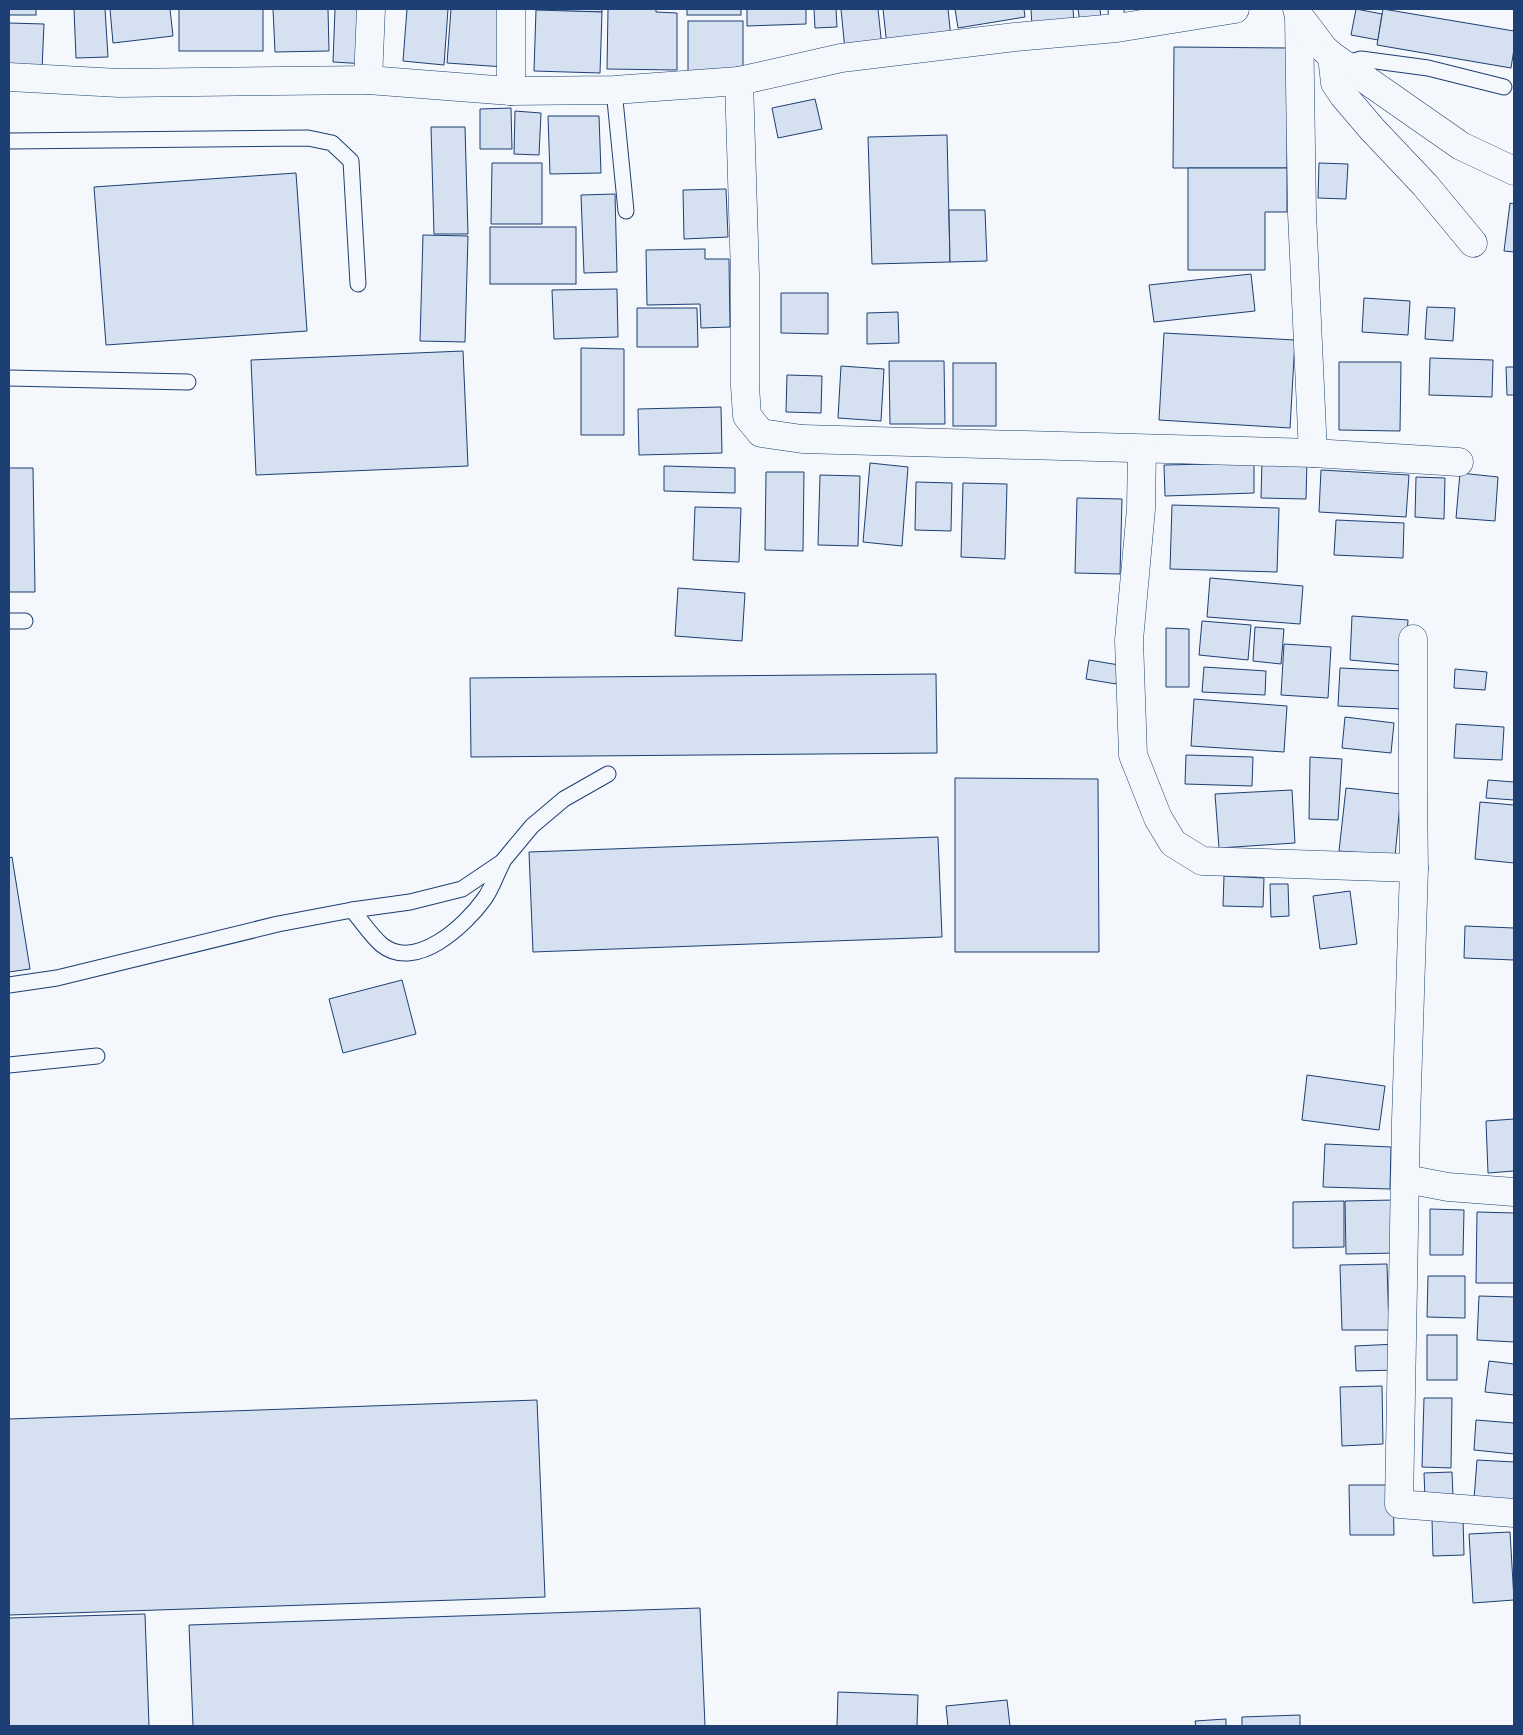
<svg xmlns="http://www.w3.org/2000/svg" width="1523" height="1735" font-family="Karla,sans-serif">
<style>
.building{fill:#d5e0f0;stroke:#1d3f73}
.lines{fill:none;stroke-linecap:round;stroke-linejoin:round}
.lane-casing{stroke:#1d3f73;stroke-width:17}
.street-casing{stroke:#1d3f73;stroke-width:29}
.secondary-casing{stroke:#1d3f73;stroke-width:29}
.lane{stroke:#f4f7fb;stroke-width:15}
.street{stroke:#f4f7fb;stroke-width:28}
.secondary{stroke:#f4f7fb;stroke-width:28}
</style>
<rect width="100%" height="100%" fill="#f4f7fb"/>
<g class="building">
<rect x="9" y="9" width="27" height="6"/>
<polygon points="74,9 105,9 108,57 76,58"/>
<polygon points="110,9 170,9 173,36 113,43"/>
<rect x="179" y="9" width="84" height="42"/>
<polygon points="273,9 328,9 329,51 275,52"/>
<polygon points="335,9 369,9 367,64 333,62"/>
<polygon points="407,9 448,9 444,65 403,61"/>
<polygon points="451,9 508,9 504,67 447,63"/>
<polygon points="562,9 602,9 602,12 562,11"/>
<polygon points="608,9 656,9 656,12 677,13 677,70 607,69"/>
<rect x="687" y="9" width="54" height="6"/>
<polygon points="747,9 806,9 806,24 747,26"/>
<polygon points="814,9 836,9 837,27 815,28"/>
<polygon points="841,9 878,9 882,47 845,50"/>
<polygon points="883,9 948,9 951,38 887,46"/>
<polygon points="955,9 1024,9 1025,17 958,28"/>
<polygon points="1031,9 1073,9 1074,22 1032,26"/>
<polygon points="1078,9 1100,9 1101,19 1080,22"/>
<polygon points="1356,9 1382,14 1378,40 1351,35"/>
<polygon points="1383,9 1514,31 1514,49 1511,68 1377,45"/>
<polygon points="536,10 602,12 600,73 534,71"/>
<rect x="688" y="21" width="55" height="53"/>
<polygon points="9,23 44,24 42,70 9,70"/>
<polygon points="1174,47 1288,48 1287,168 1173,168"/>
<polygon points="815,99 822,129 778,138 772,108"/>
<polygon points="511,108 512,149 480,149 480,109"/>
<polygon points="515,111 541,113 539,155 514,154"/>
<polygon points="548,116 599,116 601,173 550,174"/>
<polygon points="431,127 465,127 468,234 434,234"/>
<polygon points="947,135 950,262 872,264 868,137"/>
<polygon points="492,163 542,163 542,224 491,224"/>
<polygon points="1319,163 1348,164 1346,199 1318,198"/>
<polygon points="1188,168 1287,168 1287,212 1265,212 1265,270 1188,270"/>
<polygon points="296,173 307,331 106,345 94,187"/>
<polygon points="726,189 728,237 684,239 683,190"/>
<polygon points="615,194 617,272 584,273 581,195"/>
<polygon points="1510,203 1514,204 1514,252 1504,251"/>
<polygon points="949,210 985,210 987,261 950,262"/>
<rect x="490" y="227" width="86" height="57"/>
<polygon points="423,235 468,236 465,342 420,341"/>
<polygon points="705,249 705,259 729,259 730,327 701,328 700,304 647,305 646,250"/>
<polygon points="1251,274 1255,311 1154,322 1149,285"/>
<polygon points="617,289 618,337 554,339 552,290"/>
<polygon points="781,293 828,293 828,334 781,333"/>
<polygon points="1364,298 1410,301 1408,335 1362,332"/>
<polygon points="1427,307 1455,308 1453,341 1425,339"/>
<polygon points="637,308 697,308 698,347 637,347"/>
<polygon points="898,312 899,343 867,344 867,313"/>
<polygon points="1164,333 1295,340 1290,428 1159,420"/>
<polygon points="581,348 624,349 624,435 581,435"/>
<polygon points="463,351 468,466 256,475 251,360"/>
<polygon points="1430,358 1493,360 1492,397 1429,395"/>
<polygon points="889,361 944,361 945,424 890,424"/>
<polygon points="1339,362 1401,362 1400,431 1339,430"/>
<rect x="953" y="363" width="43" height="63"/>
<polygon points="841,366 884,369 881,421 838,418"/>
<polygon points="1506,367 1514,367 1514,395 1507,395"/>
<polygon points="787,375 822,376 821,413 786,412"/>
<polygon points="721,407 722,453 639,455 638,409"/>
<polygon points="1262,460 1307,461 1306,499 1261,498"/>
<polygon points="870,463 908,467 902,546 863,542"/>
<polygon points="1254,463 1254,493 1165,496 1164,465"/>
<polygon points="664,466 735,468 735,493 664,491"/>
<polygon points="9,468 33,468 35,592 9,592"/>
<polygon points="1321,470 1409,475 1406,517 1319,512"/>
<polygon points="766,472 804,472 803,551 765,550"/>
<polygon points="1460,473 1498,477 1495,521 1456,518"/>
<polygon points="820,475 860,476 858,546 818,545"/>
<polygon points="1416,477 1445,478 1444,519 1415,517"/>
<polygon points="916,482 952,483 951,531 915,530"/>
<polygon points="963,483 1007,484 1005,559 961,557"/>
<polygon points="1077,498 1122,499 1120,574 1075,573"/>
<polygon points="1172,505 1279,508 1277,572 1170,569"/>
<polygon points="695,507 741,508 739,562 693,560"/>
<polygon points="1336,520 1404,523 1403,558 1334,555"/>
<polygon points="1210,578 1303,586 1300,624 1207,617"/>
<polygon points="678,588 745,593 742,641 675,636"/>
<polygon points="1352,616 1408,620 1405,665 1350,660"/>
<polygon points="1202,621 1251,625 1248,660 1199,655"/>
<polygon points="1255,627 1284,629 1281,664 1253,661"/>
<polygon points="1166,628 1189,629 1189,687 1166,687"/>
<polygon points="1284,644 1331,647 1328,698 1281,695"/>
<polygon points="1089,660 1119,665 1116,684 1086,679"/>
<polygon points="1204,667 1266,671 1265,695 1202,692"/>
<polygon points="1340,668 1404,671 1403,709 1338,706"/>
<polygon points="1455,669 1487,672 1485,690 1454,688"/>
<polygon points="936,674 937,753 471,757 470,678"/>
<polygon points="1194,699 1287,706 1284,752 1191,746"/>
<polygon points="1345,717 1394,723 1391,753 1342,748"/>
<polygon points="1456,724 1504,727 1502,760 1454,758"/>
<polygon points="1186,755 1253,757 1252,786 1185,784"/>
<polygon points="1310,757 1342,759 1338,820 1309,819"/>
<polygon points="955,778 1098,779 1099,952 955,952"/>
<polygon points="1488,780 1514,782 1514,800 1486,798"/>
<polygon points="1346,788 1401,794 1395,856 1339,851"/>
<polygon points="1292,790 1295,843 1219,848 1215,794"/>
<polygon points="1480,802 1514,805 1514,863 1475,859"/>
<polygon points="938,837 942,937 533,952 529,852"/>
<polygon points="12,857 30,969 9,972 9,858"/>
<polygon points="1224,876 1264,878 1263,907 1223,906"/>
<polygon points="1270,884 1288,884 1289,916 1271,917"/>
<polygon points="1350,891 1357,944 1320,949 1313,896"/>
<polygon points="1465,926 1514,928 1514,960 1464,958"/>
<polygon points="402,980 416,1034 343,1053 329,999"/>
<polygon points="1307,1075 1385,1086 1379,1130 1302,1120"/>
<polygon points="1514,1119 1514,1171 1488,1173 1486,1121"/>
<polygon points="1325,1144 1391,1147 1390,1189 1323,1187"/>
<polygon points="1395,1200 1396,1253 1346,1254 1345,1201"/>
<polygon points="1344,1201 1344,1247 1293,1248 1293,1202"/>
<polygon points="1430,1209 1464,1210 1463,1255 1430,1255"/>
<polygon points="1477,1212 1514,1213 1514,1283 1476,1283"/>
<polygon points="1387,1264 1389,1330 1342,1330 1340,1265"/>
<polygon points="1428,1276 1465,1276 1465,1318 1427,1317"/>
<polygon points="1479,1296 1514,1297 1514,1342 1477,1340"/>
<rect x="1427" y="1335" width="30" height="45"/>
<polygon points="1397,1344 1398,1370 1356,1371 1355,1346"/>
<polygon points="1489,1361 1514,1364 1514,1395 1485,1392"/>
<polygon points="1382,1386 1383,1444 1342,1446 1340,1387"/>
<polygon points="1424,1398 1452,1398 1451,1468 1422,1467"/>
<polygon points="537,1400 545,1597 9,1615 9,1419"/>
<polygon points="1476,1420 1514,1423 1514,1454 1474,1450"/>
<polygon points="1477,1460 1514,1462 1514,1501 1474,1499"/>
<polygon points="1452,1472 1453,1497 1425,1498 1424,1473"/>
<polygon points="1349,1485 1393,1485 1394,1535 1350,1535"/>
<polygon points="1463,1517 1464,1555 1433,1556 1432,1519"/>
<polygon points="1510,1532 1514,1600 1473,1603 1469,1534"/>
<polygon points="700,1608 705,1726 193,1726 189,1625"/>
<polygon points="145,1614 149,1726 9,1726 9,1618"/>
<polygon points="838,1692 918,1695 917,1726 837,1726"/>
<polygon points="1007,1700 1010,1726 948,1726 946,1706"/>
<polygon points="1300,1715 1300,1726 1242,1726 1242,1717"/>
<polygon points="1226,1719 1226,1726 1196,1726 1195,1721"/>
</g>
<g class="lines">
<g class="lane-casing">
<g id="lane">
<polyline points="1116,9 1117,28"/>
<polyline points="1344,64 1361,59 1428,68 1504,87"/>
<polyline points="614,90 626,211"/>
<polyline points="9,141 308,138 332,143 351,161 358,284"/>
<polyline points="9,378 188,382"/>
<polyline points="9,621 25,621"/>
<path d="M352,910C361,920 372,937 382,945C416,972 466,925 485,898C492,888 496,875 502,864"/>
<polyline points="9,985 57,978 278,924 352,910 410,902 462,889 502,862 532,826 564,799 608,774"/>
<polyline points="9,1065 97,1056"/>
</g>
</g>
<g class="street-casing">
<g id="street">
<polyline points="1297,9 1299,16 1302,213 1313,453"/>
<polyline points="1299,16 1324,49 1332,56 1461,146 1514,171"/>
<polyline points="1332,56 1335,83 1343,95 1372,129 1425,185 1473,243"/>
<polyline points="368,80 371,9"/>
<polyline points="739,81 745,275 745,386 747,416 761,433 802,439 1313,453 1459,462"/>
<polyline points="511,91 511,9"/>
<polyline points="1142,449 1141,509 1129,640 1133,755 1158,818 1173,843 1202,861 1414,868"/>
<polyline points="1413,639 1413,794 1414,868 1406,1120 1399,1504 1514,1513"/>
<polyline points="1406,1179 1448,1187 1514,1192"/>
</g>
</g>
<g class="secondary-casing">
<polyline id="secondary" points="9,77 119,83 368,80 511,91 614,90 739,81 841,58 1015,37 1117,28 1235,9"/>
</g>
<use href="#lane" class="lane"/>
<use href="#street" class="street"/>
<use href="#secondary" class="secondary"/>
</g>
<rect width="1523" height="1735" fill="none" stroke="#1d3f73" stroke-width="20"/>
</svg>
